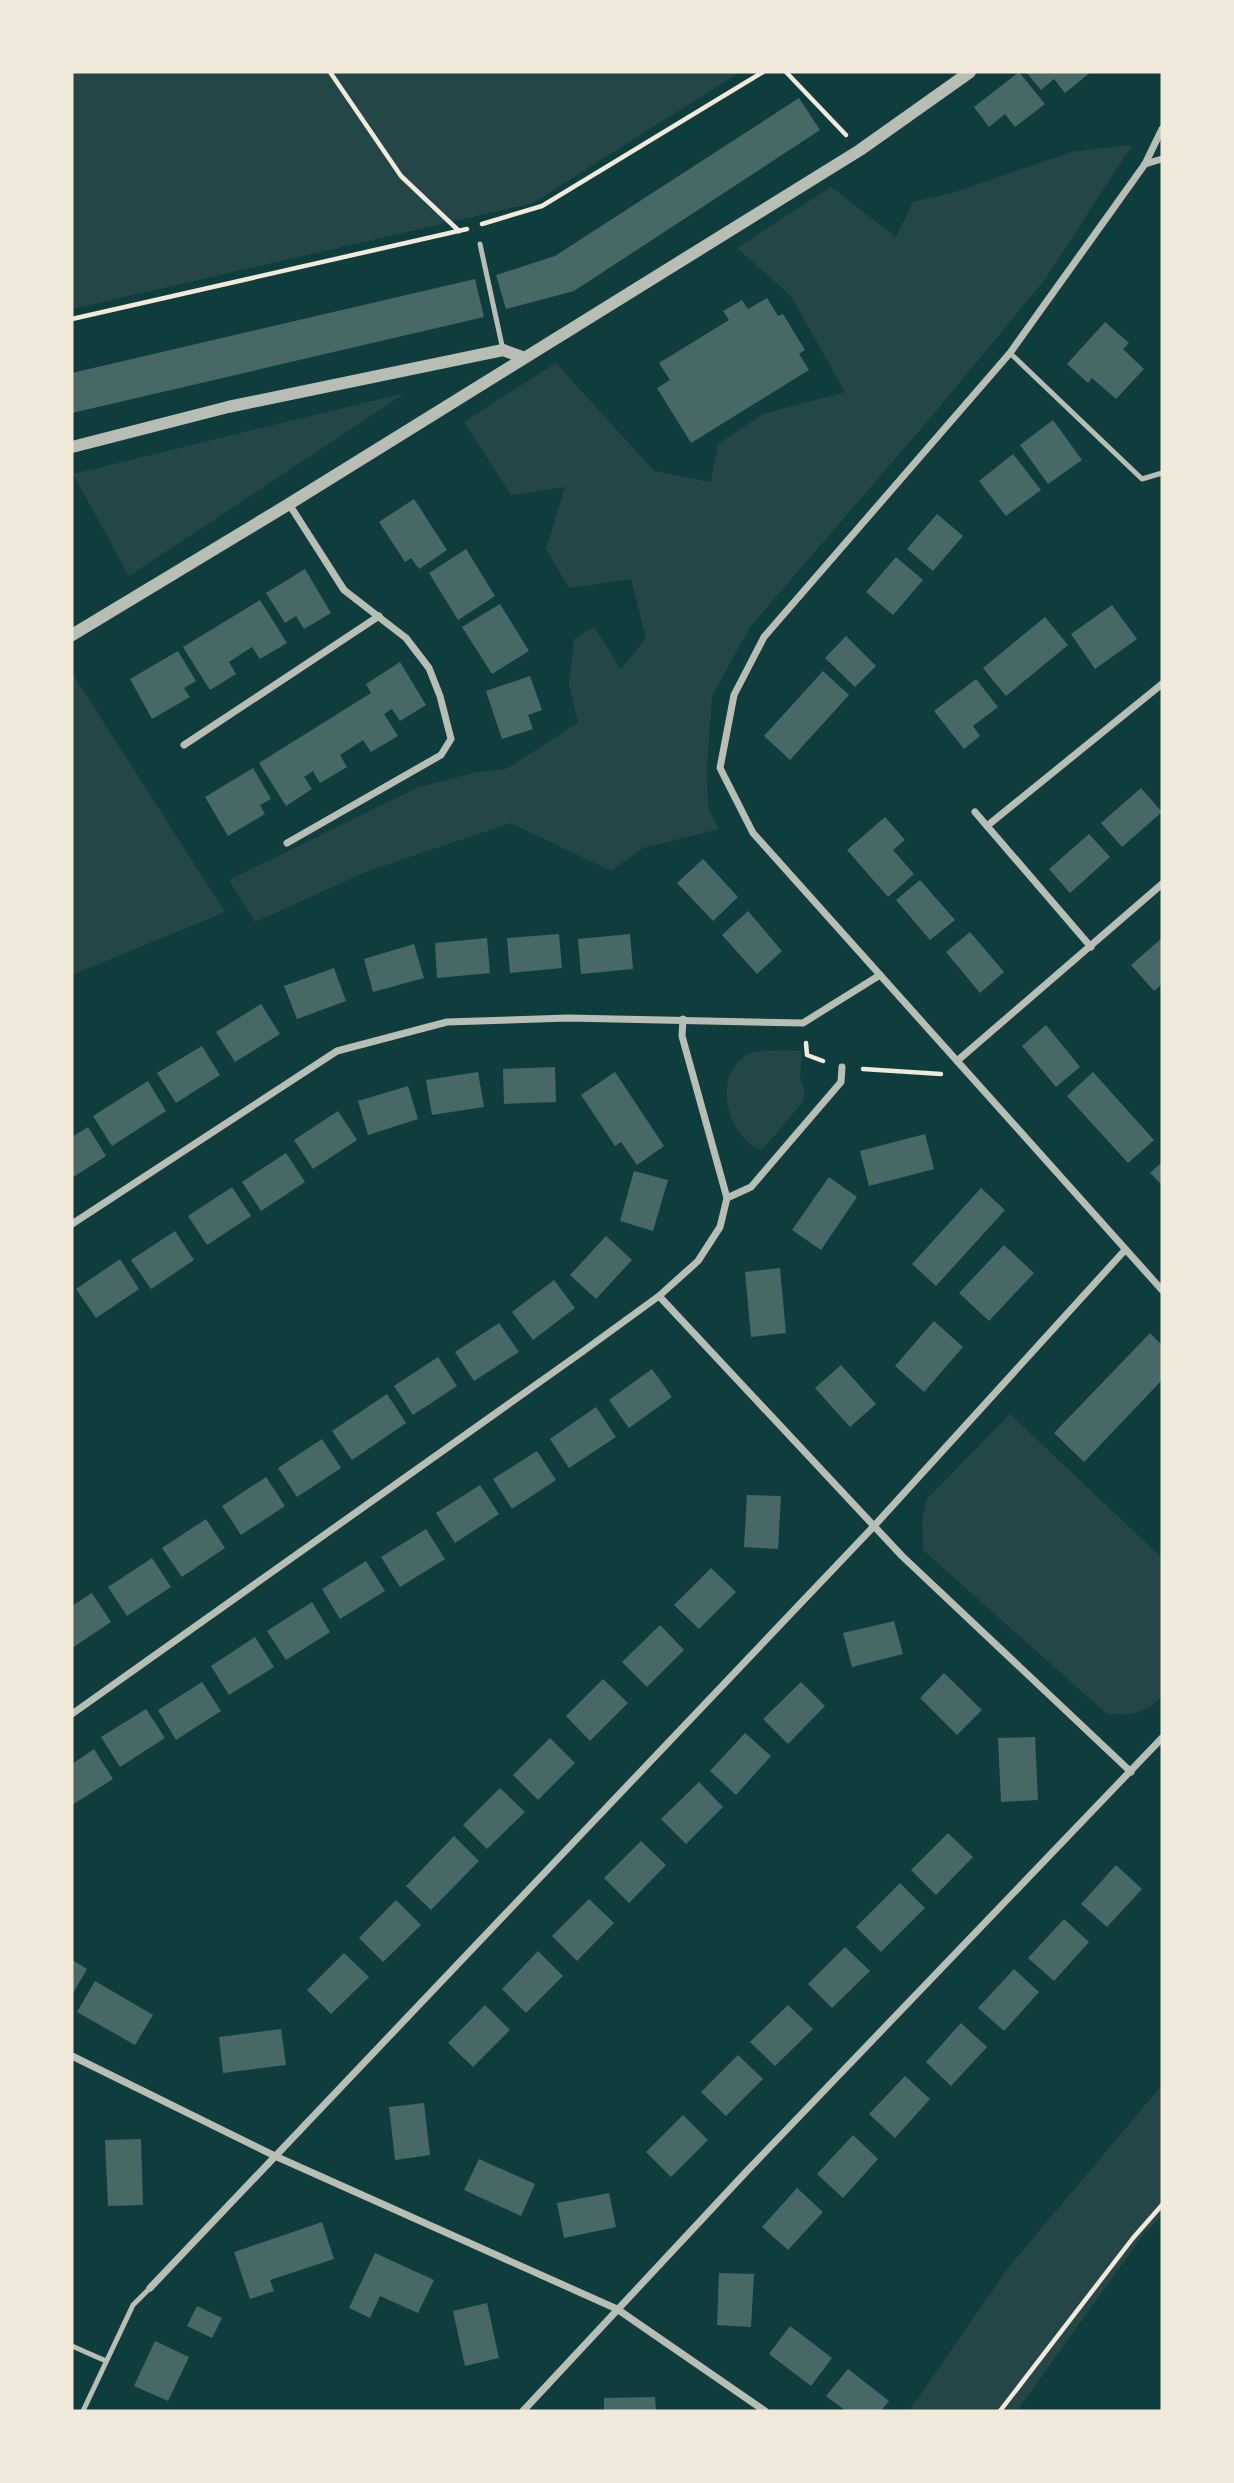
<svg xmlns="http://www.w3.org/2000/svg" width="1234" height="2483" font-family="'Work Sans',sans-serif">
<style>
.green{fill:#244646}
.building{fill:#486865}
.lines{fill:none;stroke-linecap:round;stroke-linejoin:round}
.path{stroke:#f1e9da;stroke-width:4.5}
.service{stroke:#b8beb3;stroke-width:5}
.minor{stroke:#b8beb3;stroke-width:7}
.tertiary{stroke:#b8beb3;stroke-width:12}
</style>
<rect width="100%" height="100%" fill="#0f3d3e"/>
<g class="green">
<polygon points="72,72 740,72 533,203 72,309"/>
<polygon points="1132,145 1046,278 932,416 750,627 712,696 707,766 708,808 719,829 643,848 611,871 511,823 368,871 255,922 229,880 419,787 477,772 506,769 578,723 569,685 574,639 594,627 621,669 646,638 631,579 569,588 546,549 565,487 511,495 464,422 556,363 654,471 711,482 718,444 763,414 845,392 791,296 737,248 831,187 896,237 913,202 955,192 1075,151"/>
<polygon points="405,393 129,576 73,474"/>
<polygon points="72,673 225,912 72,975"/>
<path d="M787,1050L802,1051L800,1079L805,1093L803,1102L762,1150C727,1138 710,1074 749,1054C759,1049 776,1051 787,1050Z"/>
<path d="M1010,1414L1162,1558V1696C1147,1713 1129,1716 1107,1714L923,1550L922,1520L927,1499Z"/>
<polygon points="1162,2085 1162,2216 1143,2235 1017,2411 909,2411 1008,2268"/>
</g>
<g class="building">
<polygon points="1019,72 1045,104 1015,127 1005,114 989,127 974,107"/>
<polygon points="1026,72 1091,72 1065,93 1054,79 1041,90"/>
<polygon points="799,98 820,130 574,291 506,309 496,275 555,256"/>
<polygon points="475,279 484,317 72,413 72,373"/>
<polygon points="767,298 778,316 783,314 805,350 799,354 809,370 691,443 657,388 670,380 659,363 729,320 723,311 742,300 748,309"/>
<polygon points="1105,322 1129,343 1123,349 1144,369 1116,399 1092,378 1088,383 1067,364"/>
<polygon points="1053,420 1082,460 1048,484 1020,445"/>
<polygon points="1013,454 1041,490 1006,516 979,481"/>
<polygon points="414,499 447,550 419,569 411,558 405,562 379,522"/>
<polygon points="937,514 963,536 933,571 907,549"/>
<polygon points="466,549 495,596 458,620 429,573"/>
<polygon points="896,557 923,580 893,615 866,592"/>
<polygon points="305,569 331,613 304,629 296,616 285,623 266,593"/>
<polygon points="260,600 287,643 260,659 252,647 229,662 236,674 210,690 183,647"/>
<polygon points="500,604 529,651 492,674 462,627"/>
<polygon points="1112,605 1137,639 1095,669 1071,634"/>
<polygon points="1045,617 1068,645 1006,696 983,668"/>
<polygon points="846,636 876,666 855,687 825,658"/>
<polygon points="178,651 196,681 184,688 190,697 152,719 130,679"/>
<polygon points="400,662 426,705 400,721 392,709 384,714 398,736 371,752 363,740 340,755 347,767 320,783 313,771 304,777 312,789 286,806 259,763 371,693 366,684"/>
<polygon points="823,671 849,695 790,760 764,736"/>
<polygon points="530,676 542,710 528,715 533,729 502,739 486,691"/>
<polygon points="976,679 998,707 973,726 980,736 964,749 934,711"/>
<polygon points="253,768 271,799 260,805 265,814 228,836 205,797"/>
<polygon points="1141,788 1162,812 1122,847 1101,823"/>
<polygon points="885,817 905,840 893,850 914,874 888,897 847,850"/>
<polygon points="1089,834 1110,857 1070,893 1049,869"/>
<polygon points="703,859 738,897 713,921 677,883"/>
<polygon points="920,880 955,920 930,940 896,900"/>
<polygon points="748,911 782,951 757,974 722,935"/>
<polygon points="970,932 1004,972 980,993 946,952"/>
<polygon points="559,934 562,968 510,973 507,938"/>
<polygon points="630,934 633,969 581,974 578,939"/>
<polygon points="487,938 490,973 437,978 435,943"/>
<polygon points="1162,938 1162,984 1154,991 1131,965"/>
<polygon points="414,944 424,978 373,992 364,959"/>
<polygon points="334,968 346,1001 297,1019 284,986"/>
<polygon points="261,1004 280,1034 235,1062 216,1032"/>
<polygon points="1046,1025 1080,1067 1056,1087 1022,1046"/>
<polygon points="202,1046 220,1075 176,1103 157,1073"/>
<polygon points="555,1067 556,1102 504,1104 503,1069"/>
<polygon points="478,1072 484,1107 432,1115 426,1080"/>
<polygon points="615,1072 664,1146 637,1165 621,1142 615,1146 581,1095"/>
<polygon points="1093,1072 1154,1140 1128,1163 1067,1096"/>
<polygon points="148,1081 166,1111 112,1146 93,1116"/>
<polygon points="408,1086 418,1119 368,1135 358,1101"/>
<polygon points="338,1111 357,1140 313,1169 294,1140"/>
<polygon points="88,1127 106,1156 72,1178 72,1137"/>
<polygon points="925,1134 934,1169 869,1186 860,1151"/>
<polygon points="286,1153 305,1182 261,1211 242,1182"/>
<polygon points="1162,1162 1162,1185 1150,1173"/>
<polygon points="634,1171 668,1180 653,1231 620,1221"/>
<polygon points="829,1177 857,1197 821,1250 792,1230"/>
<polygon points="232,1187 251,1216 207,1245 188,1216"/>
<polygon points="981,1188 1005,1210 936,1286 912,1264"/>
<polygon points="175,1231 194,1260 151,1289 131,1260"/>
<polygon points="606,1236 632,1260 596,1299 570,1275"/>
<polygon points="1004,1245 1034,1273 989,1321 959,1293"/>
<polygon points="120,1259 139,1289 96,1318 76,1289"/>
<polygon points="780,1268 786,1333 751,1337 745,1272"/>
<polygon points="554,1280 575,1308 533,1340 512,1312"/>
<polygon points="934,1321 963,1347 924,1392 895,1366"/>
<polygon points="499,1323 519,1352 474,1381 455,1352"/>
<polygon points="1150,1333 1162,1345 1162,1380 1084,1462 1054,1433"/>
<polygon points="438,1357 457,1386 413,1415 394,1386"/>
<polygon points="841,1365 876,1404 850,1427 815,1388"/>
<polygon points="652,1369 672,1397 629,1428 609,1400"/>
<polygon points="387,1394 406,1423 352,1460 332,1431"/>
<polygon points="596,1407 616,1437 569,1468 550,1439"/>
<polygon points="322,1439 341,1468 297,1497 278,1468"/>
<polygon points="537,1451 556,1480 512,1509 493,1479"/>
<polygon points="266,1477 285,1506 241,1535 222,1506"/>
<polygon points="480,1485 499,1514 455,1543 436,1513"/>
<polygon points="747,1495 781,1496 778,1549 744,1547"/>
<polygon points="206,1519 225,1548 182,1577 162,1548"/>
<polygon points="426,1529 445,1559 400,1587 381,1557"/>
<polygon points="152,1558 171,1587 127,1616 108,1587"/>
<polygon points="366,1561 385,1591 340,1619 322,1589"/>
<polygon points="711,1568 736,1592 699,1629 674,1605"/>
<polygon points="92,1593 111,1622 72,1648 72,1606"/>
<polygon points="312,1602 330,1632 286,1660 267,1631"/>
<polygon points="894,1621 903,1654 852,1667 843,1633"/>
<polygon points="660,1625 684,1650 647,1687 622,1662"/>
<polygon points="255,1637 274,1667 229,1695 211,1666"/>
<polygon points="944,1673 982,1710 957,1735 920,1698"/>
<polygon points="603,1679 628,1703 590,1741 566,1716"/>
<polygon points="202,1682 221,1711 176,1740 158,1710"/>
<polygon points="801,1682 825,1706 788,1744 763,1719"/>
<polygon points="146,1709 165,1738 120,1767 101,1737"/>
<polygon points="745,1733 771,1756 736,1795 710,1771"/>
<polygon points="1035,1737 1038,1800 1001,1802 998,1738"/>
<polygon points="550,1738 575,1763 538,1800 513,1775"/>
<polygon points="94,1749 113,1779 72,1805 72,1764"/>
<polygon points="699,1782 723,1807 686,1844 661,1819"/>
<polygon points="500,1788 525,1812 487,1849 463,1825"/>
<polygon points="948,1833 973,1857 936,1895 911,1870"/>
<polygon points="454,1836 479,1861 431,1910 406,1886"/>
<polygon points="641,1841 666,1865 629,1903 604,1878"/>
<polygon points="1116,1865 1142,1889 1107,1927 1081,1904"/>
<polygon points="900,1883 925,1908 881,1952 856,1927"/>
<polygon points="589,1899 614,1923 577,1961 552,1936"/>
<polygon points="396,1900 421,1925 383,1962 359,1938"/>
<polygon points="1064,1919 1089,1942 1054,1981 1028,1958"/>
<polygon points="845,1947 870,1971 832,2008 808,1984"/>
<polygon points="538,1951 563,1976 526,2013 502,1989"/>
<polygon points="344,1953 369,1977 331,2014 307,1990"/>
<polygon points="72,1960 87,1969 72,1995"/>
<polygon points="1014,1969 1039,1992 1004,2031 978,2008"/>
<polygon points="95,1981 153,2015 135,2045 77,2012"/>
<polygon points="485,2005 510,2030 473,2067 448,2043"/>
<polygon points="788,2005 813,2029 775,2066 750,2042"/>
<polygon points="961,2023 987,2047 951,2086 926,2062"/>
<polygon points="281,2029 286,2065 223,2073 219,2037"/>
<polygon points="738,2055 763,2079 726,2116 701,2092"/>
<polygon points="905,2076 930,2099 895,2138 869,2114"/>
<polygon points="424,2103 430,2155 395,2160 389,2107"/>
<polygon points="683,2115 708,2140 671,2177 646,2152"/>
<polygon points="853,2135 878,2159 843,2198 817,2174"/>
<polygon points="141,2139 143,2205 108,2206 105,2140"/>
<polygon points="479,2159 535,2184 521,2216 464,2190"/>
<polygon points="797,2188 823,2212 788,2250 762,2227"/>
<polygon points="609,2193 616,2227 564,2238 557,2203"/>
<polygon points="322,2222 334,2259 270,2280 274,2291 250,2299 234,2252"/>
<polygon points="375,2253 434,2280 418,2313 380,2296 370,2318 349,2308"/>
<polygon points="719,2273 754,2274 751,2327 717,2325"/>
<polygon points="487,2303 499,2358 465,2366 453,2311"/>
<polygon points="197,2306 222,2318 212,2338 187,2326"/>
<polygon points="790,2326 832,2358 811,2386 769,2354"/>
<polygon points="155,2341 189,2357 168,2401 134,2386"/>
<polygon points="848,2369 889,2401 881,2411 846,2411 826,2396"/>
<polygon points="655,2397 656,2411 604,2411 604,2398"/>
</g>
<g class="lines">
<g class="path">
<polyline points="330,72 401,176 459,231"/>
<polyline points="786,72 846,135"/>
<polyline points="482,224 542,206 763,72"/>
<polyline points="72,319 467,229"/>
<polyline points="806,1043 807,1055 823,1061"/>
<polyline points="863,1069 941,1074"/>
<polyline points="1000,2411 1133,2238 1162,2205"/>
</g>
<g class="service">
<polyline points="480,244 503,350"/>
<polyline points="1010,353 1142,479 1162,473"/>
<polyline points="72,2346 106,2361"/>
<polyline points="83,2411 133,2305 150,2288"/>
</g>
<g class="minor">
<polyline points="1162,129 1145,164 1010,353 764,637 734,695 720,768 753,833 1162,1290"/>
<polyline points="1145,164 1162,159"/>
<polyline points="184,745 379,616"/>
<polyline points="975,812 1091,947"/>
<polyline points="987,826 1162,684"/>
<polyline points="287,843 441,755 451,739 440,696 429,668 406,638 344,590 289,504"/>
<polyline points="957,1061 1162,884"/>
<polyline points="727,1198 751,1187 841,1082 842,1067"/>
<polyline points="72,1224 337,1051 447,1022 568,1018 803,1023 880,975"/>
<polyline points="659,1296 902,1556 1131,1772"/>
<polyline points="72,1714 582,1352 659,1296 698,1261 720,1227 727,1198 682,1036 683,1019"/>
<polyline points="72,2056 275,2156 617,2309 765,2411"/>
<polyline points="150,2288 875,1525 1125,1250"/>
<polyline points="523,2411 746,2172 1162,1738"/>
</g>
<g class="tertiary">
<polyline points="72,447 228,407 503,350 522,357"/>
<polyline points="72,635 289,504 860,150 970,72"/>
</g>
</g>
<rect width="1234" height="2483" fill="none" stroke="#f1e9da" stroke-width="147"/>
</svg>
